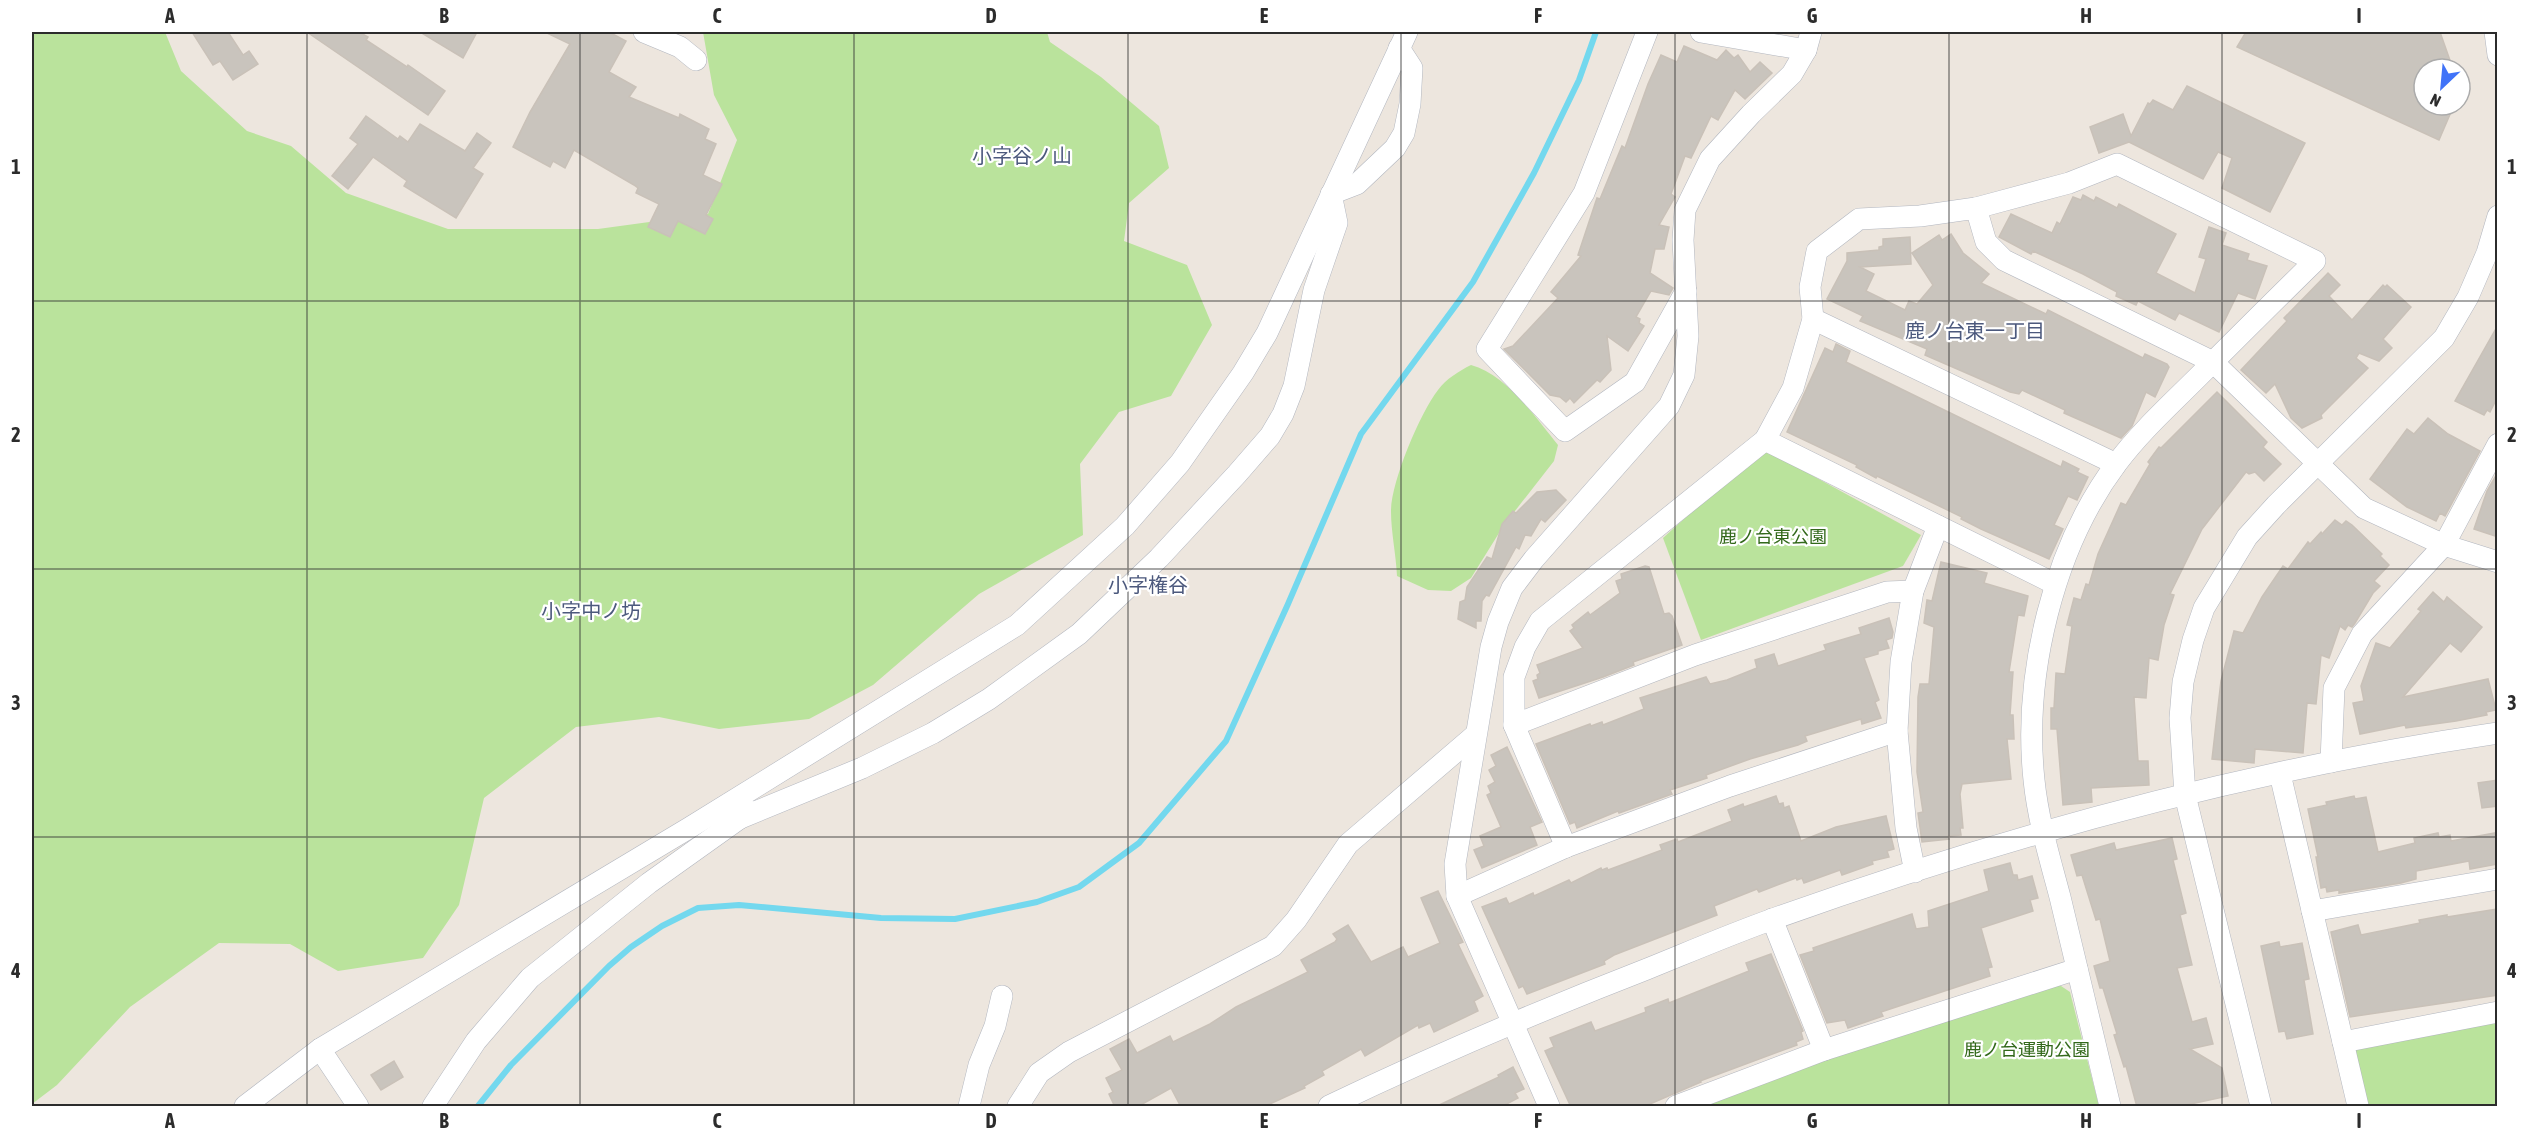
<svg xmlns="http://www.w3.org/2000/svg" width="2529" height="1138" font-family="'Asap Condensed','Noto Sans JP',sans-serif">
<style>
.green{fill:#bae39c}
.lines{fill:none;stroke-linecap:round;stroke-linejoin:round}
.stream{stroke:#73d8ee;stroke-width:6}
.building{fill:#c9c4bd;stroke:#c9c1b8;stroke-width:1.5}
.minor-casing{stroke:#b2b6bf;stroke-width:22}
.minor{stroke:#fff;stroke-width:21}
.grid{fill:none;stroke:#2c2c2c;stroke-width:1.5;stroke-opacity:0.55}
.labels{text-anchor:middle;stroke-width:4.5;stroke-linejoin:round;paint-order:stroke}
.park-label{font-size:18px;fill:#33691b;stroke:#fff}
.neighbourhood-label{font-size:20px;fill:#4c597d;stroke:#fff}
.neatline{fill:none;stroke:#2c2c2c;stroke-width:2}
.grid-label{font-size:20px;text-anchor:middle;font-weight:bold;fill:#2c2c2c}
</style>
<rect width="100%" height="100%" fill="#ede6de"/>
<g class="green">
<polygon points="32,32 165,32 181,71 247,131 291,146 346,193 448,229 598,229 708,214 737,140 714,95 703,32 1047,32 1050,42 1101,77 1159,126 1169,168 1129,203 1124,241 1187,265 1212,325 1171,396 1119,412 1080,464 1083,535 979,594 873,685 809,719 719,729 659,717 576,727 484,798 459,905 423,958 338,971 290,944 219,943 130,1007 57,1085 32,1104"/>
<path d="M1471,365C1506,374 1536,418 1558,445L1554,461L1504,525L1471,578L1451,591L1428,590L1397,576C1396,554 1391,532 1391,511C1391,482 1420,413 1438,390C1446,379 1459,371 1471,365Z"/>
<polygon points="1762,448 1921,535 1903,566 1701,640 1663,538"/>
<polygon points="2055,982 2070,992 2099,1106 1698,1106 1822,1056"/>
<polygon points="2497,1022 2497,1106 2368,1106 2352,1044"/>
</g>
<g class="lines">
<polyline class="stream" points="478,1106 511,1065 609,966 631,947 662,926 698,908 739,905 881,918 955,919 1037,902 1079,887 1139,843 1226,741 1288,604 1361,434 1473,282 1534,173 1579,80 1596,32"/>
</g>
<g class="building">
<polygon points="192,32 228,32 243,55 249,51 258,64 233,80 220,61 213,65"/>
<polygon points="307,32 359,32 368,37 366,40 407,67 408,65 445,91 428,115"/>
<polygon points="420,32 477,32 463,58"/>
<polygon points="545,32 609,32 626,41 609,72 636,87 629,97 679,118 680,114 709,129 705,139 716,144 703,175 722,184 706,215 713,219 705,234 678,221 670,237 648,227 659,204 636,193 638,188 634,185 574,150 565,168 553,161 550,167 513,147 530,112 570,44"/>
<polygon points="2246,32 2440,32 2453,69 2424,69 2424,105 2454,105 2439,140 2237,47"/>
<polygon points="1684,46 1717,60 1726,50 1734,58 1738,55 1750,72 1760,62 1772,73 1745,99 1735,90 1718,120 1711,116 1691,158 1685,156 1671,194 1675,197 1659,225 1669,227 1664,249 1655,249 1650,273 1673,288 1669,295 1651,291 1636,317 1640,319 1639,323 1644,326 1628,351 1607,336 1611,370 1600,382 1597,380 1574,403 1570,398 1566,402 1560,397 1550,395 1504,349 1513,346 1558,298 1551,292 1581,256 1578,255 1597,198 1600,199 1622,146 1625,148 1648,84 1661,55 1677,62"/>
<polygon points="2187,86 2305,143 2270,212 2222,188 2232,158 2218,152 2203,179 2129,142 2099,153 2090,127 2123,114 2131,136 2148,103 2150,104 2153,100 2173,110"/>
<polygon points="366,116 398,139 400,136 408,142 420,124 465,151 477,133 491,143 473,168 483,174 456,218 404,186 407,181 373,157 348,189 332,176 358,144 350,138"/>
<polygon points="2083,195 2094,201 2096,197 2117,208 2119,204 2176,234 2156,273 2195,293 2206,259 2199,257 2209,227 2226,233 2222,245 2249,254 2247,260 2267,266 2255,299 2238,293 2219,332 2179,313 2175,320 2138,301 2136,305 2116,296 2117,292 2083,274 2033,251 2031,254 1999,237 2011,214 2052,233 2057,222 2060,224 2073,197 2081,200"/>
<polygon points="1951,234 1963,253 1989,274 1981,283 2046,314 2048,310 2143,358 2145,354 2167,364 2169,367 2155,397 2146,392 2132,426 2121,438 2064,413 2065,410 2022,390 2019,394 2010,392 1925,355 1927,349 1860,321 1863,316 1827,299 1847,261 1847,253 1879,250 1879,247 1883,246 1883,239 1910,237 1911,264 1860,267 1874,274 1866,291 1905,310 1909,301 1917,304 1933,285 1912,253 1939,235 1942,240"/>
<polygon points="2328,273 2340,285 2329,296 2352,320 2383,285 2385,287 2387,285 2411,307 2383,339 2392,348 2379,361 2359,353 2356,358 2368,368 2321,415 2322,418 2302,428 2291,418 2275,384 2266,393 2241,370 2287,321 2284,318"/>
<polygon points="2498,325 2498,396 2490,412 2487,410 2484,415 2455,401"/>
<polygon points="1836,344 1850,351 1846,362 2061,467 2063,461 2079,469 2077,472 2088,477 2077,500 2068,496 2054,525 2063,529 2049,559 1981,529 1961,519 1962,517 1877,476 1876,478 1856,467 1857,465 1787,432 1825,348 1833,352"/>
<polygon points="2217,392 2267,442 2263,447 2281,464 2264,481 2255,472 2249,474 2246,472 2202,529 2170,594 2174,595 2164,625 2158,660 2149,658 2146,698 2134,697 2138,761 2148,761 2149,785 2091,788 2092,802 2063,805 2057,729 2051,729 2051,708 2054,708 2056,673 2065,674 2072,626 2067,625 2074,598 2081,600 2086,584 2089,585 2098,554 2121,503 2126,505 2150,464 2148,462 2159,447 2161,448"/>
<polygon points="2428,418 2448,434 2480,451 2445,516 2440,513 2436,521 2407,507 2370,479 2407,429 2414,434"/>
<polygon points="2498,472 2498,537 2474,529 2487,491"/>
<polygon points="1556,490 1566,500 1545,522 1541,519 1531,536 1525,535 1519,549 1516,547 1489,596 1486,595 1482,601 1481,621 1476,621 1476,628 1458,619 1460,602 1465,600 1467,587 1487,557 1492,559 1502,524 1513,511 1516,513 1537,492"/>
<polygon points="2335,520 2342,525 2346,521 2352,525 2382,554 2380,556 2389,565 2374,581 2380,586 2373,593 2355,623 2352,627 2348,625 2345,630 2340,626 2329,658 2321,655 2316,704 2307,703 2303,753 2255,749 2254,763 2212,759 2221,681 2234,631 2243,633 2262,597 2283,566 2288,569 2308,542 2310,544 2321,532 2322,534"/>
<polygon points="1941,562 1987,573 1984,583 2028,596 2024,616 2018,615 2009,672 2013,672 2010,715 2013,715 2014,739 2007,739 2011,779 1962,784 1960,794 1963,828 1960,828 1961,835 1948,836 1949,839 1922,842 1918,813 1923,812 1917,772 1918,697 1920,684 1929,684 1934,627 1924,623 1927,600 1932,601"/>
<polygon points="1645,566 1649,567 1664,614 1669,613 1672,616 1682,645 1633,662 1634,665 1603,677 1539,698 1533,681 1538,679 1537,675 1540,673 1537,665 1583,648 1570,631 1574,628 1572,625 1588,612 1590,615 1620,593 1616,581 1622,579 1621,574"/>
<polygon points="2433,592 2444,602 2447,597 2482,627 2461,652 2450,643 2403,697 2488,679 2496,710 2486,712 2487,715 2456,721 2406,728 2405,725 2360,734 2353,703 2364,701 2361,686 2376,643 2390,648 2421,611 2418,609"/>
<polygon points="1889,618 1893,632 1892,638 1886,640 1889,648 1878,651 1878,654 1864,658 1879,700 1875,702 1881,718 1862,724 1861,719 1805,736 1807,741 1798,745 1750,759 1706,775 1707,778 1670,790 1672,794 1619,813 1618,811 1577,828 1575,822 1570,824 1536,744 1590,724 1591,726 1602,722 1603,725 1644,709 1640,698 1706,677 1710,684 1727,680 1757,668 1755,660 1774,654 1778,666 1826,650 1824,645 1861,634 1859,628"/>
<polygon points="1507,747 1542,822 1530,827 1537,845 1482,868 1474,850 1484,846 1480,836 1501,827 1487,795 1491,793 1488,786 1495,782 1489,770 1496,766 1491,755"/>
<polygon points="2498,780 2498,806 2482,808 2478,783"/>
<polygon points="1776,796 1779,804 1783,803 1784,808 1789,806 1801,841 1836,827 1886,816 1894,849 1887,851 1889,857 1872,861 1873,864 1842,875 1840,870 1804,883 1802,878 1797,880 1796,878 1759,892 1757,889 1714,906 1717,915 1614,955 1604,961 1605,964 1527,994 1523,986 1519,988 1482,907 1506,898 1509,904 1533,893 1534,896 1569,880 1571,883 1601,868 1602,870 1607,868 1608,870 1662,850 1660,845 1677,839 1678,842 1732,821 1728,810 1743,804 1744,807"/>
<polygon points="2354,796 2355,799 2366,797 2378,852 2415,843 2414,838 2438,833 2439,837 2450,835 2451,841 2495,833 2498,864 2470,869 2469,861 2416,871 2416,879 2401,883 2339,893 2339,890 2327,892 2326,887 2321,888 2316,857 2318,857 2308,809 2327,805 2326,802"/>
<polygon points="2172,838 2177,859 2173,860 2186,913 2180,915 2192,965 2177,968 2192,1022 2206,1018 2213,1044 2190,1049 2222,1068 2228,1096 2177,1107 2137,1107 2126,1066 2124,1067 2114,1035 2117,1034 2103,988 2100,988 2094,966 2110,961 2100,919 2096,920 2082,875 2077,876 2071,855 2114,843 2116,850"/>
<polygon points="2010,863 2013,875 2017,875 2018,880 2032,876 2038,898 2030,900 2033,911 1981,928 1992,967 1988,968 1990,976 1881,1012 1883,1016 1848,1028 1845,1020 1827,1023 1800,955 1814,951 1813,948 1912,914 1916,929 1929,927 1928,911 1989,891 1984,870"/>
<polygon points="1438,891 1463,942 1458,944 1483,996 1474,1001 1478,1011 1434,1032 1430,1023 1419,1028 1418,1025 1365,1056 1361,1049 1322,1071 1324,1075 1304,1086 1305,1088 1263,1107 1181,1107 1171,1088 1137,1107 1115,1107 1109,1094 1113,1092 1106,1078 1122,1070 1110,1049 1129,1039 1137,1053 1170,1036 1173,1042 1210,1024 1236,1007 1308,972 1301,960 1335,942 1337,939 1333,934 1348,925 1371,962 1403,947 1408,957 1440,943 1421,898"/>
<polygon points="2498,909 2498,995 2350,1017 2331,932 2358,925 2361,935 2420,923 2419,920 2447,915 2447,917"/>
<polygon points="2279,942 2280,947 2302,943 2309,979 2304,980 2313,1034 2287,1039 2285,1031 2279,1032 2261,946"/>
<polygon points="1771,954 1803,1031 1801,1032 1803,1039 1796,1042 1797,1045 1700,1081 1701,1082 1643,1107 1571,1107 1545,1051 1554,1047 1550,1038 1591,1022 1595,1031 1646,1012 1645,1008 1668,999 1669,1003 1749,971 1746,963"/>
<polygon points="394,1061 403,1077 381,1090 371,1075"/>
<polygon points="1513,1067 1524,1089 1515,1093 1518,1098 1501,1107 1435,1107 1499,1077 1498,1075"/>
</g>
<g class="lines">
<g class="minor-casing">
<g id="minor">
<polyline points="644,32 680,47 696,60"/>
<polyline points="1647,32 1584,193 1487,349 1565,431 1635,382 1686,291"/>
<polyline points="1701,32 1806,50"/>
<polyline points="2495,32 2498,55"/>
<path d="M1976,208L2069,183L2117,164L2315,261C2276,299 2238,337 2199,376C2171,404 2141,431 2117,463C2053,548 2023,675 2034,780C2038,820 2050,859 2060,897C2077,967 2093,1037 2110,1106"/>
<polyline points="1813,319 2116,464"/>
<polyline points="1765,440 2055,584"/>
<polyline points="1514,725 1695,655 1887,592 1913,591"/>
<polyline points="2331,762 2334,688 2362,634 2444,545 2498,444"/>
<polyline points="2280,774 2358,1106"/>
<polyline points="738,819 862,768 933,733 989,699 1079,634 1159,558 1237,474 1270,436 1283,414 1294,386 1314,290 1337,223 1331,194 1357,184 1395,148 1404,133 1410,104 1412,68 1399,48"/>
<polyline points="1566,847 1514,725 1514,677 1525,647 1540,621 1765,440 1793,388 1813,319 1810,287 1817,251 1859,219 1920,216 1976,208 1986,242 2004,260 2213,362 2364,508 2444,545 2498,562"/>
<polyline points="1915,872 1906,828 1897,731 1901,662 1913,591 1938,526"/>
<polyline points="1457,896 1566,847 1730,786 1897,731"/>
<polyline points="2312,911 2498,879"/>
<polyline points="1772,919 1824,1050"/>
<polyline points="2343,1042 2498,1012"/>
<polyline points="320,1049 358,1106"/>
<polyline points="245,1106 320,1049 689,828 1017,625 1125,526 1180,463 1243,373 1267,333 1407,32"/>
<polyline points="433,1106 476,1041 530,978 649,883 750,811"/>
<polyline points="969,1106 979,1065 995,1026 1002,996"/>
<polyline points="1018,1106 1039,1073 1069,1052 1273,946 1296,920 1348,844 1474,736"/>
<path d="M1329,1106C1433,1056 1539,1011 1647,969C1689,952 1731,934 1773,919C2008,835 2251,769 2498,733"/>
<polyline points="1549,1106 1457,896 1455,864 1491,647 1498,622 1512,588 1534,559 1669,406 1684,375 1688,336 1683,240 1685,210 1710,159 1751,114 1792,74 1806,50 1811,32"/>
<polyline points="1676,1106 1824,1050 2077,969"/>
<polyline points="2261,1106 2185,795 2180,718 2183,682 2193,640 2204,608 2247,537 2276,505 2444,338 2468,297 2487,253 2498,216"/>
</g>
</g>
<use href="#minor" class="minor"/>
</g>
<path class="grid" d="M307,32V1106M580,32V1106M854,32V1106M1128,32V1106M1401,32V1106M1675,32V1106M1949,32V1106M2222,32V1106M32,301H2498M32,569H2498M32,837H2498"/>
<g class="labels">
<g class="park-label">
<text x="1773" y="543">鹿ノ台東公園</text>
<text x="2027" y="1056">鹿ノ台運動公園</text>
</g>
<g class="neighbourhood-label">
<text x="1022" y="163">小字谷ノ山</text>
<text x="1975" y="338">鹿ノ台東一丁目</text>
<text x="1148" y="592">小字権谷</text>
<text x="591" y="618">小字中ノ坊</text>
</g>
</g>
<rect width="2529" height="1138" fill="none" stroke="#ffffff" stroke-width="66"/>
<g transform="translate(2442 87) rotate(206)"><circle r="28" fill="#ffffff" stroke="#ababab" stroke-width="1.5"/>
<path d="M0-4.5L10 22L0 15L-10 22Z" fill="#4073f8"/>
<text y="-9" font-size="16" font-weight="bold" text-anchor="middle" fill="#2c2c2c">N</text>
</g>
<rect x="33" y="33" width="2463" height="1072" class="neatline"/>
<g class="grid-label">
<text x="170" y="23">A</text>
<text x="444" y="23">B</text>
<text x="717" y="23">C</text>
<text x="991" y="23">D</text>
<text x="1264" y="23">E</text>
<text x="1538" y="23">F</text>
<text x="1812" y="23">G</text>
<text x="2086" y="23">H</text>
<text x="2359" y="23">I</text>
<text x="16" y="174">1</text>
<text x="2512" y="174">1</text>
<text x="16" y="442">2</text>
<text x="2512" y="442">2</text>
<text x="16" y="710">3</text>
<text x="2512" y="710">3</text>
<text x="16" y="978">4</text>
<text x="2512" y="978">4</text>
<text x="170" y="1128">A</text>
<text x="444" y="1128">B</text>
<text x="717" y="1128">C</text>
<text x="991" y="1128">D</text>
<text x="1264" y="1128">E</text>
<text x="1538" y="1128">F</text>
<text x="1812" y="1128">G</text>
<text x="2086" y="1128">H</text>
<text x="2359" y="1128">I</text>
</g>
</svg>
